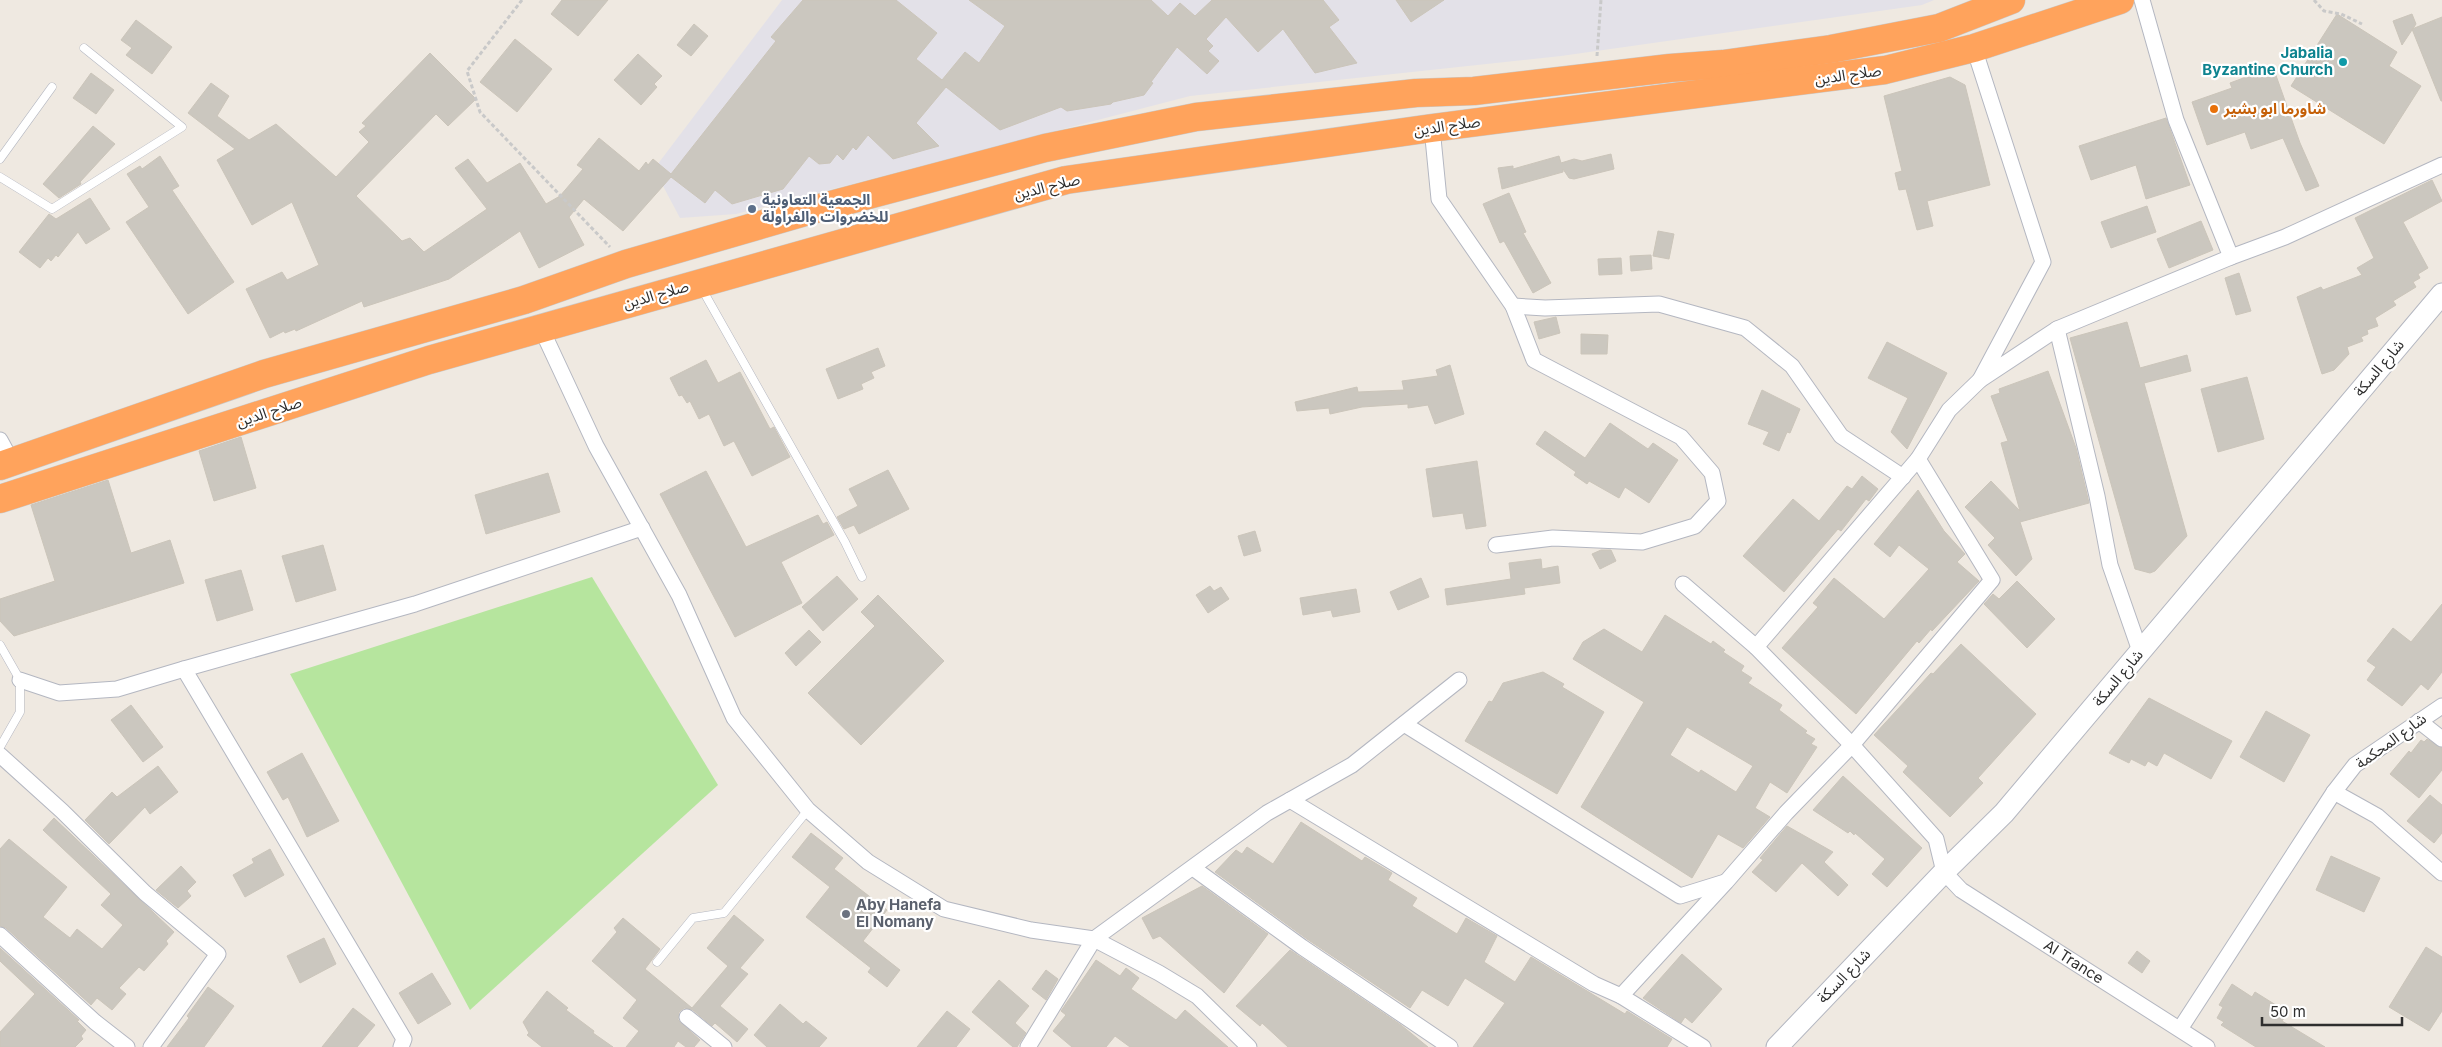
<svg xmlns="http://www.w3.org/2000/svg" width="2442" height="1047" font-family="Inter,'Noto Sans Arabic',sans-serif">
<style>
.industrial{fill:#e3e1e8}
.green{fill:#b6e59e}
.building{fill:#cbc7bf;stroke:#cbc5ba;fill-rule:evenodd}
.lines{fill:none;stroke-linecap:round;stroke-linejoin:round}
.lane-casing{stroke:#b4b7c1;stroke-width:9}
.street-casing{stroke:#b4b7c1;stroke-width:17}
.secondary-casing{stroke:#b4b7c1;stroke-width:23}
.highway-casing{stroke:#c9c9c9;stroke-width:29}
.path{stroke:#c9c9c9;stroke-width:3;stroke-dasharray:4 2.5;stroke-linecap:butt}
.lane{stroke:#fff;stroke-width:8}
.street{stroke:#fff;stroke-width:15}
.secondary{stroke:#fff;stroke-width:21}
.highway{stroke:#ffa35c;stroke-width:28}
.culture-dot{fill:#0f9aa8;stroke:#fff;stroke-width:2}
.food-dot{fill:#e8710a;stroke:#fff;stroke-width:2}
.service-dot{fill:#5c6f8a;stroke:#fff;stroke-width:2}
.worship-dot{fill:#6b7280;stroke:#fff;stroke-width:2}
.labels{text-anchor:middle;stroke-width:4.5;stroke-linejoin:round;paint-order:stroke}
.culture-label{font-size:15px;font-weight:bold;fill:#0d838f;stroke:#fff;text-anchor:end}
.street-label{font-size:15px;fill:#2e2e2e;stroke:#fff}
.food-label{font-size:15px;font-weight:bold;fill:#c56008;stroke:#fff;text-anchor:start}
.service-label{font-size:15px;font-weight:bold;fill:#4e5e75;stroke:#fff;text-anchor:start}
.worship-label{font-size:15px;font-weight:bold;fill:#5b616d;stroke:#fff;text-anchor:start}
</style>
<rect width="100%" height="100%" fill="#efe9e1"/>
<polygon class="industrial" points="782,0 1934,0 1922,5 1561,56 1190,96 736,214 680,218 654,169"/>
<polygon class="green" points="592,577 718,785 470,1010 290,674"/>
<g class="building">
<polygon points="562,0 608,0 578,36 551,14"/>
<polygon points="803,0 896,0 937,33 916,59 942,80 965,52 979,63 1005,26 969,0 1151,0 1168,16 1180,3 1195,16 1212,0 1323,0 1339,20 1329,27 1357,63 1315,73 1283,29 1258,52 1226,17 1206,39 1213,46 1208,51 1219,61 1207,74 1177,47 1151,82 1153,83 1144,95 1113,102 1111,104 1067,111 1061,107 1000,130 946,87 916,123 939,146 893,159 868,135 856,150 853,147 843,160 837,154 830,163 819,164 809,156 783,189 732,204 715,190 705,203 671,177 623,231 584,199 569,217 584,245 539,268 520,231 449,279 364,307 362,301 296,331 295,329 285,333 284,331 270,338 246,289 282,272 287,280 319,265 292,202 252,225 217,160 235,149 188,113 211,83 229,96 217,116 249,140 276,124 336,177 369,142 359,132 366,126 362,123 430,53 476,99 448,126 436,114 356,196 402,241 410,238 424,252 487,209 455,168 468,159 487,183 520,163 546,204 560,196 583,169 577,165 599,138 639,171 646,162 648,165 653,159 671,174 776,41 771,37"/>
<polygon points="1396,0 1444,0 1411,22"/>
<polygon points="2337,14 2397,52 2389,66 2421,86 2384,144 2291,86"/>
<polygon points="2412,14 2416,24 2402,45 2393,21"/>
<polygon points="2442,17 2442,101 2441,101 2412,29"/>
<polygon points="136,20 172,47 152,74 126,55 132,48 121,40"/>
<polygon points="694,24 708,36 691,56 677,45"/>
<polygon points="515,39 552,69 517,112 480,82"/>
<polygon points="638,54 662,76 654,84 657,87 641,105 614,80"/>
<polygon points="2273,67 2300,143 2319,186 2306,191 2283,138 2251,149 2245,132 2207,145 2192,102 2232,88 2230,83"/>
<polygon points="91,73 114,90 96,114 73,98"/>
<polygon points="1950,77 1965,85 1990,185 1927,201 1933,226 1917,230 1906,189 1899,190 1895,173 1902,171 1884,96"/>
<polygon points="2166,118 2190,185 2146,199 2136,165 2091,180 2079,146"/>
<polygon points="93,126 115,144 80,182 81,184 59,198 43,184"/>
<polygon points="1611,154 1614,169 1574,179 1569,178 1563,169 1563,172 1502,189 1498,168 1513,166 1513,169 1559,156 1561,163 1574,159 1582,161"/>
<polygon points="160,156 179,186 172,190 234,282 188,314 126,222 149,207 127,174 140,166 142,169"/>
<polygon points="2432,180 2442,201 2403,222 2428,268 2418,274 2420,278 2413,282 2416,287 2393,301 2396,305 2375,318 2378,326 2367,330 2368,334 2361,337 2363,341 2347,347 2349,354 2334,370 2322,374 2297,297 2321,287 2323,290 2362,275 2357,268 2374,258 2355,218"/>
<polygon points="1509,193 1526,232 1523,233 1551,283 1533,293 1504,241 1500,243 1483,204"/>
<polygon points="90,198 110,229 86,244 78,232 58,257 56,255 51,261 48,258 40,268 19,252 49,214 56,219"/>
<polygon points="2147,206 2156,232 2111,248 2101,222"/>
<polygon points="2201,221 2213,250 2169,268 2157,239"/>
<polygon points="1658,231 1674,234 1669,259 1653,256"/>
<polygon points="1651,255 1652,269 1631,271 1630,256"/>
<polygon points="1621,258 1622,274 1599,275 1598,259"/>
<polygon points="2239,273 2251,311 2236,315 2225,278"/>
<polygon points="1556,317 1560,333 1539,339 1534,322"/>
<polygon points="2127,322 2140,368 2187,355 2191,371 2144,383 2187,536 2155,571 2150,573 2135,569 2070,338"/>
<polygon points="1581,334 1608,335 1607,354 1581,354"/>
<polygon points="1887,342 1947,373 1907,449 1891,432 1908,398 1868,378"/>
<polygon points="878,348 885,366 871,372 874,378 861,384 863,389 838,399 826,369"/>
<polygon points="706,360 718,383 740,372 770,429 774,427 790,457 752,476 734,441 724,446 709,414 699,419 690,401 687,403 682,395 679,396 670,378"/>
<polygon points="1450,365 1464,414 1435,424 1428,405 1408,408 1408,404 1362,407 1330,414 1329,408 1297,411 1295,402 1357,387 1358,392 1404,390 1402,381 1438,376 1436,370"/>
<polygon points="2048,371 2076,448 2089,503 2020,522 2032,559 2016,576 1988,545 1995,538 1965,507 1991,481 2020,511 2001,443 2008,441 1991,396 2000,393 1999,389"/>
<polygon points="2247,377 2264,439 2218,452 2201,389"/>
<polygon points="1762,390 1800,409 1790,433 1787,432 1779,451 1763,444 1769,432 1748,424"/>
<polygon points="1610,423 1648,449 1653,443 1678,460 1649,503 1625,487 1619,498 1589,481 1587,484 1574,475 1576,472 1536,444 1545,431 1585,458"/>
<polygon points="241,437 256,488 214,501 199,451"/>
<polygon points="1477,461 1486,526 1466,529 1463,513 1433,517 1426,469"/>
<polygon points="888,470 909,509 859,534 854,525 844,529 837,517 858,506 849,489"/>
<polygon points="706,471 746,547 818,515 823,524 827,522 834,535 781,562 802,603 735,637 660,494"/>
<polygon points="548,473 560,512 486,534 475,495"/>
<polygon points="1862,476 1878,489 1869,501 1866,499 1841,531 1838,529 1784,592 1743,556 1793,499 1819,521 1847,486 1852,489"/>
<polygon points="108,480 131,553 170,540 184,583 14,636 0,621 0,599 55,581 31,505"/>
<polygon points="1918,490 1944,531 1965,554 1957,562 1979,581 1932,631 1931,629 1919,643 1917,641 1856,714 1782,648 1818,607 1813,603 1834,578 1884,619 1929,569 1899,545 1890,557 1874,544"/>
<polygon points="1255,531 1261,551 1244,556 1238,536"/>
<polygon points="323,545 336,590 296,602 282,556"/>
<polygon points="1601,550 1611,550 1616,561 1600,569 1592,554"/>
<polygon points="1541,559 1542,569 1558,566 1560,583 1524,588 1525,594 1447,605 1445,589 1511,579 1509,563"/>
<polygon points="241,570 253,610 217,621 205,580"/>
<polygon points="837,576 858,599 823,631 802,607"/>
<polygon points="1421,578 1429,597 1398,610 1390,592"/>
<polygon points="2017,581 2055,619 2027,648 1984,604 1993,594 1999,599"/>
<polygon points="1210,586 1214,591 1221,587 1229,599 1208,613 1196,595"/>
<polygon points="1356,589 1360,612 1333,617 1331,610 1303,615 1300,598"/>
<polygon points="878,595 944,661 861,745 808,693 875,626 861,612"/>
<polygon points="2442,604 2442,672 2428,690 2421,684 2402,706 2367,680 2376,667 2367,661 2393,628 2411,642"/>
<path d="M1665,615L1711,644L1713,641L1725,650L1723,652L1744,666L1741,671L1752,678L1748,683L1782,705L1779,710L1807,731L1805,733L1815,739L1811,744L1817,747L1787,793L1770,782L1755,808L1770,817L1743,848L1718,834L1692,878L1581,807L1644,702L1573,659L1583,642L1604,629L1642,652ZM1687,727L1753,766L1736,792L1701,770L1699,773L1670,755Z"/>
<polygon points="809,630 821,642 796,666 785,653"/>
<polygon points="1961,644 2036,714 1978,778 1983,783 1950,817 1903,772 1908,766 1874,735 1931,673 1933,674"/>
<polygon points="1543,672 1564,684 1562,687 1604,712 1557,794 1465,741 1489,701 1492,702 1503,683"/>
<polygon points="2149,698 2232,741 2211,779 2164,753 2157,766 2148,761 2145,766 2131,759 2129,763 2109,753"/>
<polygon points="131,705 163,747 143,762 111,720"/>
<polygon points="2266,711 2310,735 2284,782 2240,757"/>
<polygon points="2427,739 2442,748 2442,770 2419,798 2390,774 2409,751 2411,753 2421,740 2424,742"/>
<polygon points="302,753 339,821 307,837 288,797 283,800 267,772"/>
<polygon points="158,766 178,792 150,814 145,807 109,844 85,820 112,792 117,797"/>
<polygon points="1843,776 1922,848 1887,887 1872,874 1885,859 1855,833 1854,835 1850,831 1848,833 1813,810"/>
<polygon points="2430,795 2442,805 2442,833 2434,843 2407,821"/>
<polygon points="54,818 174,932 166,941 168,944 144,971 139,967 119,988 126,994 112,1010 97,998 91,1005 6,928 0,926 0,849 9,839 67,887 43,917 70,938 77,929 102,949 123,925 101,905 111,894 43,830"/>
<polygon points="1301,822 1362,861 1365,857 1392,873 1388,880 1417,898 1412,906 1457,934 1466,918 1497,936 1484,962 1515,982 1531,957 1625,1014 1627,1011 1672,1039 1667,1047 1473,1047 1505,1003 1465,978 1448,1006 1422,990 1410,1008 1307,939 1215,872 1236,850 1242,854 1247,847 1273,864"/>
<polygon points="1787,826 1833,852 1824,862 1848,885 1838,896 1802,863 1776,892 1752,872 1763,860 1760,858"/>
<polygon points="811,833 843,858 834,869 887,910 863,941 900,970 887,987 868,972 871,968 806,917 830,887 792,857"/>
<polygon points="270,849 284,875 245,897 233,875 254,863 252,859"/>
<polygon points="2331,856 2380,878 2364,912 2316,890"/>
<polygon points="181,866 196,882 187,891 191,896 178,908 156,890"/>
<polygon points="1202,886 1268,934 1224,993 1160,936 1153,939 1142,918"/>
<polygon points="734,915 764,940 740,968 748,974 720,1006 748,1029 737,1042 715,1023 712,1026 693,1010 684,1008 679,1012 678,1020 700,1040 694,1047 686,1047 678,1041 674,1047 626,1047 639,1031 623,1018 637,1000 592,961 617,932 614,928 623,918 660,949 645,969 692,1008 728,966 707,948"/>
<polygon points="324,938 336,964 300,983 287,956"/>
<polygon points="2426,947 2442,957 2442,1011 2429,1031 2389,1007"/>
<polygon points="0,948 79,1020 77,1021 86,1030 81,1036 83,1039 75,1047 0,1047 0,1032 35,994 0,961"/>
<polygon points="1290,950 1401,1025 1428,1047 1288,1047 1262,1023 1260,1026 1236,1006"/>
<polygon points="2137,951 2150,961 2142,973 2128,963"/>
<polygon points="1682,954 1722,989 1692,1023 1685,1017 1681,1023 1643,998"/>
<polygon points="1096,960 1120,976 1126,968 1139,978 1131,989 1176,1020 1185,1010 1228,1047 1130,1047 1115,1036 1106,1047 1072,1047 1053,1031 1066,1015 1061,1011"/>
<polygon points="1046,970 1058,979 1046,1000 1032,989"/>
<polygon points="432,973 451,1004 418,1024 399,993"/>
<polygon points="999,980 1029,1006 1015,1023 1026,1033 1017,1047 1013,1047 972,1012"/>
<polygon points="2232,984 2252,997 2255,992 2279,1007 2277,1010 2286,1015 2282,1021 2325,1047 2256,1047 2221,1025 2224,1022 2217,1018 2223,1007 2219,1005"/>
<polygon points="208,987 234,1006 204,1047 167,1047 189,1018 187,1016"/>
<polygon points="547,991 568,1008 566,1010 594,1031 593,1033 613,1047 542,1047 527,1035 529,1033 523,1022"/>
<polygon points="780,1004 803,1024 806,1021 827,1038 819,1047 767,1047 754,1035"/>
<polygon points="353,1008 375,1025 357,1047 322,1047"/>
<polygon points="947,1011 970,1029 956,1047 917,1047"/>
</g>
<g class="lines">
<g class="lane-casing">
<g id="lane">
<polyline points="0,159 52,87"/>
<polyline points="0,177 52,209 182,127 84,48"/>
<polyline points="702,289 845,542 862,577"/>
<polyline points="0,645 20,680 20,712 0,747"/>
<polyline points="657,962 693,918 724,913 808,810"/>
</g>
</g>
<g class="street-casing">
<g id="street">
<polyline points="1974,48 2043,262 1980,380 2057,329 2097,496 2110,565 2140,651"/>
<polyline points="1432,128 1439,199 1513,306 1534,360 1681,437 1712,473 1718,501 1695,526 1642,542 1553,538 1496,545"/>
<polyline points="2231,257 2285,237 2442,165"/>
<polyline points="1513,306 1545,308 1659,304 1745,328 1792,366 1841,436 1903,477"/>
<polyline points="541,328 596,446 679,595 734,718 808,810 868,862 944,909 1031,930 1094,939 1159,973 1197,996 1249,1047"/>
<polyline points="2057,329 2231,257 2176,120 2142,0"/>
<polyline points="0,440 12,462"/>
<path id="s1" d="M1683,584L1756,647L1852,745L1936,839L1944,872L1961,890L2207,1047"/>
<polyline points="1756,647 1918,459 1949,410 1980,380"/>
<polyline points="20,680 59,693 117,689 184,669"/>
<polyline points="2419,721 2442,739"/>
<polyline points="1404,724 1680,896 1725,882"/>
<polyline points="0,755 62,811 145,893 218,954 151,1047"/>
<polyline points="2334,792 2377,816 2442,873"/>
<polyline points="1290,800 1594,984 1621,996 1703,1047"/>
<polyline points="1193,868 1302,947 1450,1047"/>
<polyline points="0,935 95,1022 127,1047"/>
<polyline points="1621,996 1726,882 1786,813 1852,745 1992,580 1918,459"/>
<polyline points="687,1017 724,1047"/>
<polyline points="2180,1029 2334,792 2355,765 2442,706"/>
<polyline points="401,1047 404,1039 184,669 415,604 642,528"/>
<polyline points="1028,1047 1094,939 1267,813 1352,765 1459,680"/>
</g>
</g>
<g class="secondary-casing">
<polyline id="secondary" points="1777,1047 1944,872 2004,813 2442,294"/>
</g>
<g class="highway-casing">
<g id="highway">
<polyline points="0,466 264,374 524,300 626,264 808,211 1045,148 1196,117 1416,93 1474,91 1670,68 1723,64 1831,49 1939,28 2011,0"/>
<polyline points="0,499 429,360 1066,180 1432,128 1885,70 1974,48 2120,0"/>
</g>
</g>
<g class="path">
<polyline points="522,0 467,71 480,112 610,247"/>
<polyline points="2314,0 2324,11 2341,14 2362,24"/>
<polyline points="1597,56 1601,0"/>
</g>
<use href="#lane" class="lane"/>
<use href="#street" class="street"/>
<use href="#secondary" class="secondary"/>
<use href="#highway" class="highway"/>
</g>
<circle class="culture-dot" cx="2343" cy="62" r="5"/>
<circle class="food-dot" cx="2214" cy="109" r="5"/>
<circle class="service-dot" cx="752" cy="209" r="5"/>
<circle class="worship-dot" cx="846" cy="914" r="5"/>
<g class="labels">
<g class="culture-label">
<text x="2333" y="58">Jabalia<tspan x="2333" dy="17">Byzantine Church</tspan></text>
</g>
<g class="street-label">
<text transform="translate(1848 75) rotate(-8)" y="5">صلاح الدين</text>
<text transform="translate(1447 126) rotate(-8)" y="5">صلاح الدين</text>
<text transform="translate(1047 187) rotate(-14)" y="5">صلاح الدين</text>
<text transform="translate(656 295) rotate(-16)" y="5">صلاح الدين</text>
<text transform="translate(2379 368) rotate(-50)" y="5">شارع السكة</text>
<text transform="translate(269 412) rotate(-18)" y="5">صلاح الدين</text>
<text transform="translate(2118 678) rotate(-50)" y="5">شارع السكة</text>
<text transform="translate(2391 741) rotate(-36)" y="5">شارع المحكمة</text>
<text dy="5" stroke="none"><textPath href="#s1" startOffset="552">Al Trance</textPath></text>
<text transform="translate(1844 976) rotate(-46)" y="5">شارع السكة</text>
</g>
<g class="food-label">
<text x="2224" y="114">شاورما ابو بشير</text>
</g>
<g class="service-label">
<text x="762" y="205">الجمعية التعاونية<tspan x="762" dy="17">للخضروات والفراولة</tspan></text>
</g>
<g class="worship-label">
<text x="856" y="910">Aby Hanefa<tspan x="856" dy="17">El Nomany</tspan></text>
</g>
</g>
<path d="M2262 1017v8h140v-8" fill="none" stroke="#2e2e2e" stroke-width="2.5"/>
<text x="2270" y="1017" font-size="15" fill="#2e2e2e" stroke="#ffffff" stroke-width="4" paint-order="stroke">50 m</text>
</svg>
